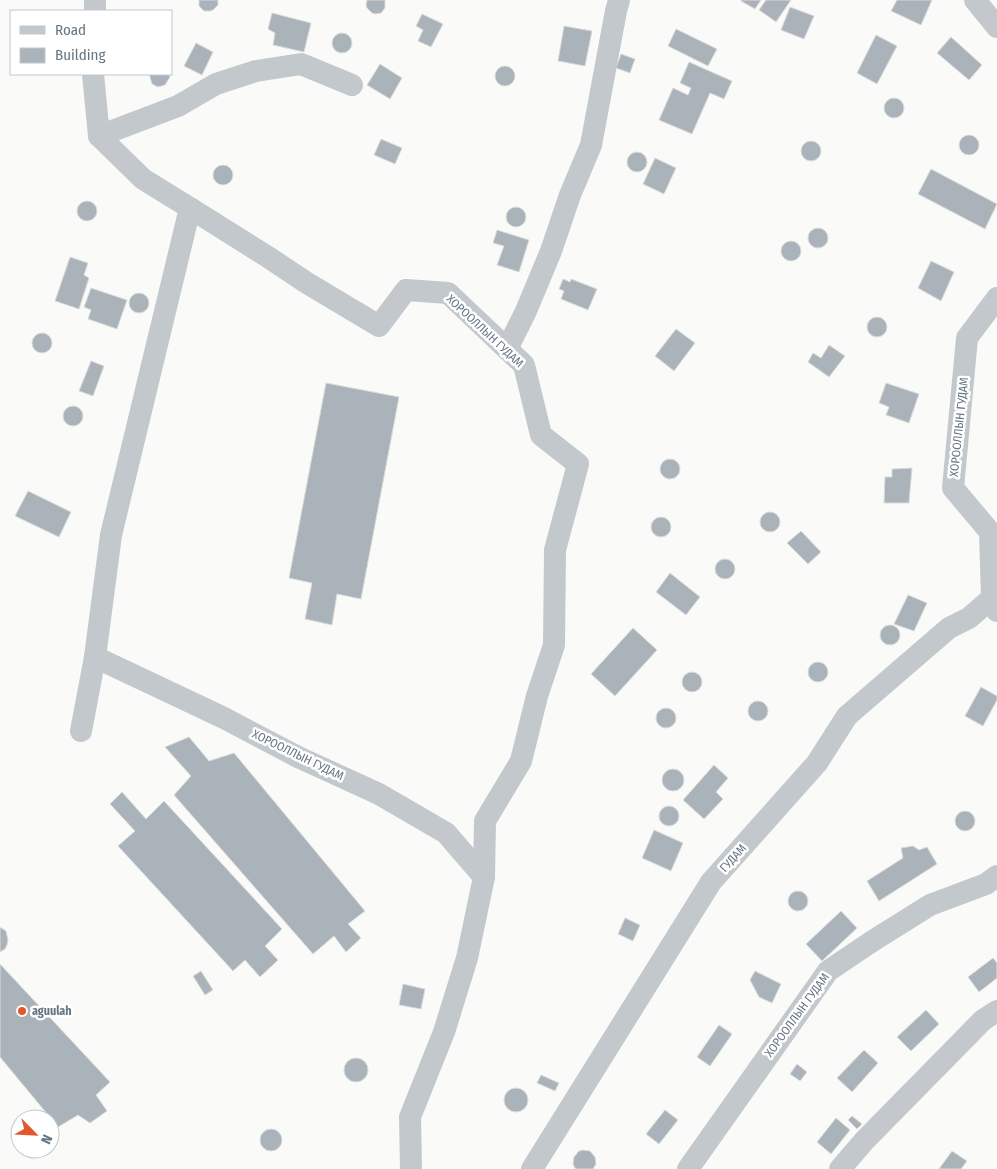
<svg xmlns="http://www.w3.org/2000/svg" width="997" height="1169" font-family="'Fira Sans Condensed',sans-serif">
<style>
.building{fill:#aab3b9;stroke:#dcdcda}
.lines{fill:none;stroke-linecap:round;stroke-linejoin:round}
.minor{stroke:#c3c8cc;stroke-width:22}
.poi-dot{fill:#e4572e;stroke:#fff;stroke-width:2}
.labels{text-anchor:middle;stroke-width:5;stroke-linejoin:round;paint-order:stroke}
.street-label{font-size:12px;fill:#657683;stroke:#fff}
.poi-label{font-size:12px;font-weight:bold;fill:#657683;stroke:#fff;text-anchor:start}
</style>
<rect width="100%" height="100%" fill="#fafaf8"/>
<g class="building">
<polygon points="199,0 218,0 218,5 213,10 210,11 204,11 199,6"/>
<polygon points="367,0 385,0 385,8 381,13 375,14 372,13 367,8 366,5"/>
<polygon points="741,0 761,0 755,9 741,1"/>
<polygon points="766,0 791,0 776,22 759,10"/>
<polygon points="897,0 932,0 921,25 891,11"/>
<polygon points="790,7 814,16 804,39 781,30"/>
<polygon points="272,13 311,23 304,52 273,45 275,33 268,29"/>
<polygon points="422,14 443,24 431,47 418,41 423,30 416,26"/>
<polygon points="564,26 592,31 585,66 558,61"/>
<polygon points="676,29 717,49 708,66 668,46"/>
<circle cx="342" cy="43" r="10"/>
<polygon points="876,35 897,46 877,84 857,73"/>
<polygon points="951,37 982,65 969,80 937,53"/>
<polygon points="196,43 213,52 202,75 184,66"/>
<polygon points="621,54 635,59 630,73 616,68"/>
<polygon points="689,62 732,81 724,99 710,93 692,134 659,120 673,88 688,95 691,88 680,83"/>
<polygon points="380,64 402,78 390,99 367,85"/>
<circle cx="505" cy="76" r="10"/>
<polygon points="150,74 169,74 170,77 165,85 158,87 152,84 150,77"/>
<circle cx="894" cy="108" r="10"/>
<circle cx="969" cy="145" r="10"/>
<polygon points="381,139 402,148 395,164 374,155"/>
<circle cx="811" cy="151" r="10"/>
<circle cx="637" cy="162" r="10"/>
<polygon points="655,158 676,168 664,194 643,184"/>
<circle cx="223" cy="175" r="10"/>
<polygon points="931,169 997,204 985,229 918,194"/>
<circle cx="87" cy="211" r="10"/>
<circle cx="516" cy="217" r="10"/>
<circle cx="818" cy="238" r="10"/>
<polygon points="497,230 529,240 519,272 497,265 504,246 493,243"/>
<circle cx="791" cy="251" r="10"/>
<polygon points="70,257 88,263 84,275 89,278 79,309 55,301"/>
<polygon points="931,261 954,272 941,301 918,288"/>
<polygon points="563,279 570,282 571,279 597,289 588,310 561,299 564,291 559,289"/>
<polygon points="91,288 127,300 117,329 88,319 91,310 84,307"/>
<circle cx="139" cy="303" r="10"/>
<circle cx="877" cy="327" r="10"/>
<polygon points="676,329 695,343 674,371 655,356"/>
<circle cx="42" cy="343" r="10"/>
<polygon points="829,345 845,356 829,377 808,362 813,353 821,358"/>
<polygon points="91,361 104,366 93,396 79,391"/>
<polygon points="326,383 399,397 361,599 337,594 332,625 305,619 312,583 289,578"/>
<polygon points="886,383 919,394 909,423 886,415 889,407 879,403"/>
<circle cx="73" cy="416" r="10"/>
<circle cx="670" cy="469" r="10"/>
<polygon points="912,468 909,503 884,503 885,477 892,477 892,469"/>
<polygon points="28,491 71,512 59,537 15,516"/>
<circle cx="770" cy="522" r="10"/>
<circle cx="661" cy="527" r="10"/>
<polygon points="801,531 821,552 808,564 787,543"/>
<circle cx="725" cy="569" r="10"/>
<polygon points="670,573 700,597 686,615 656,592"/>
<polygon points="908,595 927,603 914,631 894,624"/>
<circle cx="890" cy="635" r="10"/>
<polygon points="633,628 657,650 615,696 591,674"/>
<circle cx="818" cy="672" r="10"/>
<circle cx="692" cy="682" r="10"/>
<polygon points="981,687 997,696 997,700 983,726 965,716"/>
<circle cx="758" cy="711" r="10"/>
<circle cx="666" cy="718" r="10"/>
<polygon points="189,737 209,761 234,753 365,911 348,924 361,938 346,952 334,936 313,954 174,795 191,776 165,747"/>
<polygon points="714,765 728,778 716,792 723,799 704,819 683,800"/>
<circle cx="673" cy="780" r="11"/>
<polygon points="122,792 146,819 164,801 282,929 265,946 278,960 260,977 245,960 233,971 118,846 135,831 110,804"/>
<circle cx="669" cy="816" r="10"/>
<circle cx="965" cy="821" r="10"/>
<polygon points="654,830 683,843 671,871 642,858"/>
<polygon points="913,846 919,850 927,847 937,864 879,901 867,881 903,858 901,848"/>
<circle cx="798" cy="901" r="10"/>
<polygon points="841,911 857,928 822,961 806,944"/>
<polygon points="625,918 640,925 633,941 618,934"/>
<polygon points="0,927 6,931 8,940 7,945 5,949 0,952"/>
<polygon points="993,958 997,963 997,978 979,992 968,977"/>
<polygon points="0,964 110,1082 96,1095 107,1111 90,1123 78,1115 58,1127 0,1057"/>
<polygon points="201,971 213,990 205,995 193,976"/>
<polygon points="755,971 781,984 772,1003 759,997 750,980"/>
<polygon points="403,984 425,989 421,1009 399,1005"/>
<polygon points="926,1010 939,1024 911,1051 897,1037"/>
<polygon points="719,1025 732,1034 710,1066 697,1057"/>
<polygon points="864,1050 878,1063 852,1092 837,1078"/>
<circle cx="356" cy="1070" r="12"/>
<polygon points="797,1064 807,1072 800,1081 790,1074"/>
<polygon points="541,1075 559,1083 555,1091 537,1083"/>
<circle cx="516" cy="1100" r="12"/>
<polygon points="665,1110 678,1120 659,1144 646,1134"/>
<polygon points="852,1116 862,1124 857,1129 848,1120"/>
<polygon points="836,1118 850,1130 831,1154 817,1142"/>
<circle cx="271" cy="1140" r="11"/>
<polygon points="583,1150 590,1151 595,1157 596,1164 593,1169 576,1169 575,1168 573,1164 574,1157 579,1151"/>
<polygon points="952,1151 967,1161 961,1169 939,1169"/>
</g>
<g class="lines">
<g class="minor">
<polyline points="975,0 997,27"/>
<polyline points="95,11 95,0"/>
<polyline points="99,136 178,106 216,84 256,71 301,64 352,85"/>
<polyline points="190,208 268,257 307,283 379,326 406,290 448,293 524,365 541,435 578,464 555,550 554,645 537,696 521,761 485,821 484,877 467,958 444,1032 410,1117 411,1169"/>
<polyline points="507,349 526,311 551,251 570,195 591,145 616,11 619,0"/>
<polyline points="997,611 992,598 990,532 953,488 967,338 997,298"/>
<polyline points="95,657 224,718 298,757 379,794 446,833 484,877"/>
<polyline points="81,731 95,657 111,535 190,208 143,179 99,136 93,74"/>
<polyline points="532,1169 711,882 817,763 847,716 949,628 969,618 992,598"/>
<polyline points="688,1169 828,971 871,942 930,905 986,884 997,876"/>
<polyline points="840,1169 865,1140 983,1020 997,1011"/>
</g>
</g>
<circle class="poi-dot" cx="22" cy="1011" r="5"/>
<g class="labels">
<g class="street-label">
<text transform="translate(485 331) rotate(43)" y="4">ХОРООЛЛЫН ГУДАМ</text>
<text transform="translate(959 427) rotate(-84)" y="4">ХОРООЛЛЫН ГУДАМ</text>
<text transform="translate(298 755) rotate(26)" y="4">ХОРООЛЛЫН ГУДАМ</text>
<text transform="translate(733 858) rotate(-48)" y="4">ГУДАМ</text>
<text transform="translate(797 1015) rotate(-54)" y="4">ХОРООЛЛЫН ГУДАМ</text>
</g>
<g class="poi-label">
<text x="32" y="1015">aguulah</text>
</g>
</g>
<rect x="10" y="10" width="162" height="65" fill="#ffffff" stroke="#c1c8cd"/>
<rect x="20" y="26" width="25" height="8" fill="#c3c8cc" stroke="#c1c8cd"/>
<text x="55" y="35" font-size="15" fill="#657683">Road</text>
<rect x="20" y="48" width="25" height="15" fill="#aab3b9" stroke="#c1c8cd"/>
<text x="55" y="60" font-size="15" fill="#657683">Building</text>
<g transform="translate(35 1134) rotate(114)"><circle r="24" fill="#ffffff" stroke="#c1c8cd"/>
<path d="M0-4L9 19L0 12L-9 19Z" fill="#e4572e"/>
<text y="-8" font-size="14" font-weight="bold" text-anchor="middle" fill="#657683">N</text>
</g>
</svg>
